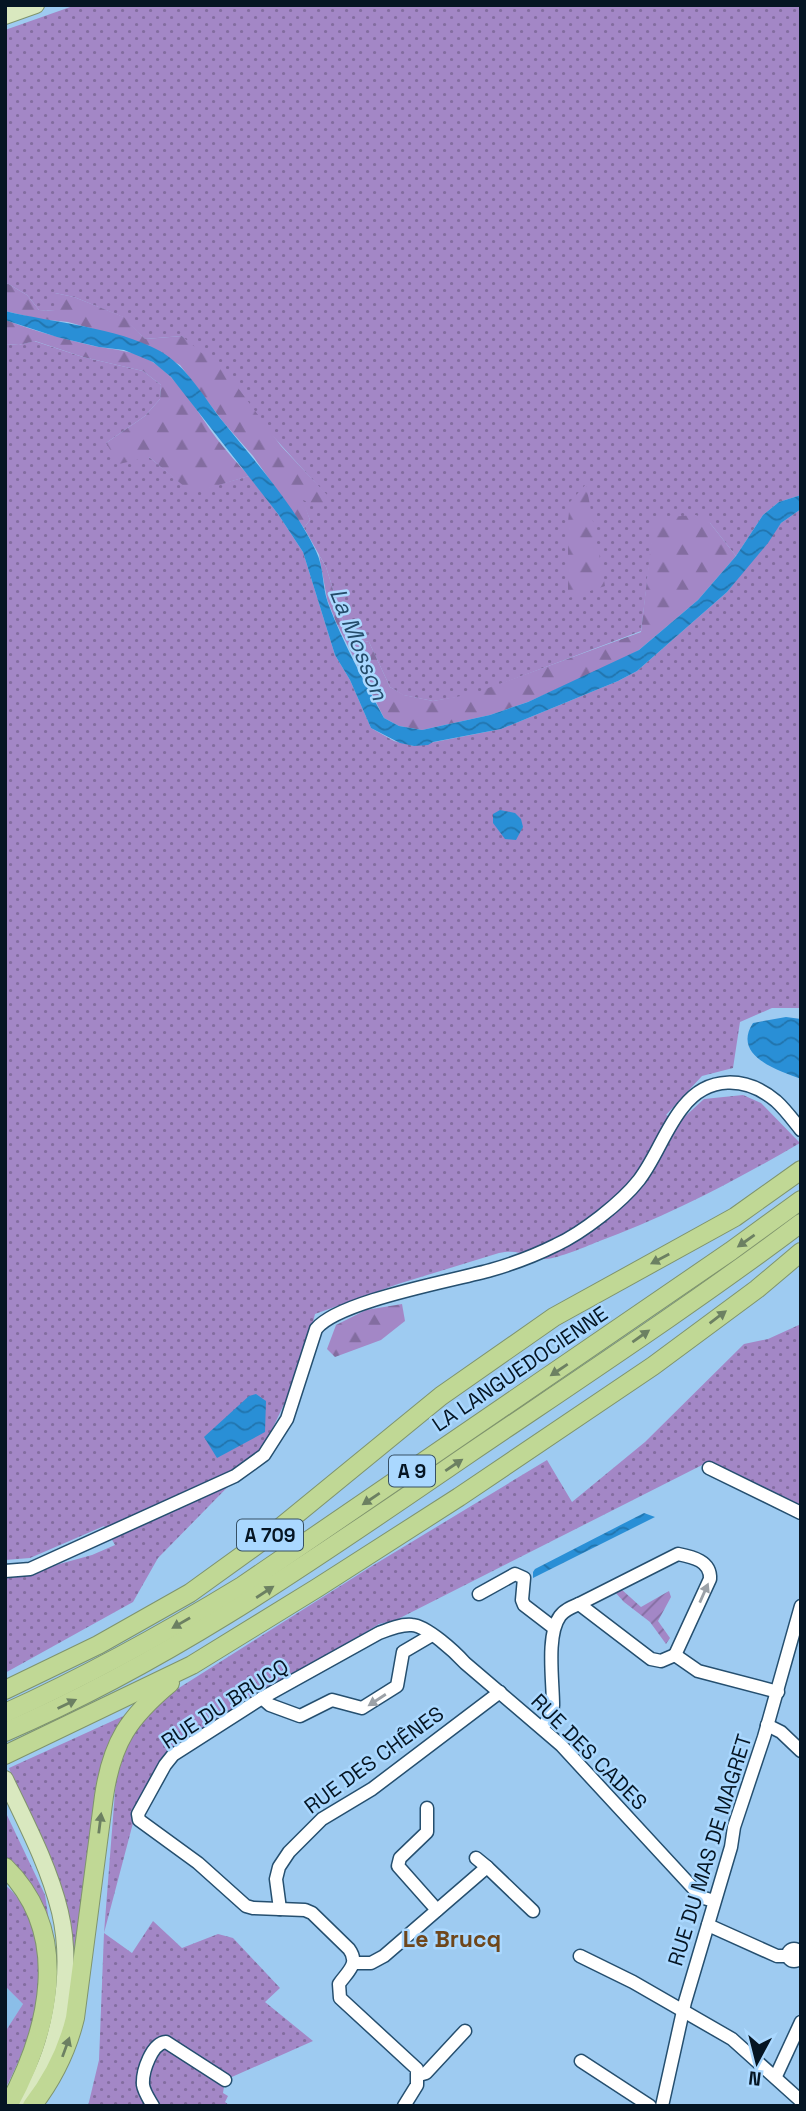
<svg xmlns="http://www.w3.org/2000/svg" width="806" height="2111" font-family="'Space Grotesk',sans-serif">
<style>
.built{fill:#8bbee8}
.grass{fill:url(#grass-dots)}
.forest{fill:url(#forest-firs)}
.garden{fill:url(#garden-furrows)}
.water{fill:url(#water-waves)}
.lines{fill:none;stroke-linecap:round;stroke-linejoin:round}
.minor-casing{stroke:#254f6f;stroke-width:15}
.major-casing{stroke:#7f946d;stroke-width:18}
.highway-casing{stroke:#7f946d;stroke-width:20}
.minor{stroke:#fff;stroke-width:12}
.major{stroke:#d9e8bf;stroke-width:16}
.highway{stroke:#c0d895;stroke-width:18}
.oneway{fill:#6c8062}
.oneway2{fill:#9ba1a7}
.labels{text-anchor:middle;stroke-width:5;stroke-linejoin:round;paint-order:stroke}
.shield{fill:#aad8ff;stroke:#365065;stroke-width:2}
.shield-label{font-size:19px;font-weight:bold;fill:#051523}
.street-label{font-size:21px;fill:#051523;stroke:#aad8ff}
.water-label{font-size:23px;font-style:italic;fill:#244b69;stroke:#aad8ff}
.neighbourhood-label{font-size:23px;font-weight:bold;fill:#6e461b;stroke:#aad8ff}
</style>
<defs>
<pattern id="grass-dots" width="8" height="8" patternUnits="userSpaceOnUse" patternTransform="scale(1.75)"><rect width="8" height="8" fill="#a387c6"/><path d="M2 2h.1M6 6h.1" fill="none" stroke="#836da0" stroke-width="1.8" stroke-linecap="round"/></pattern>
<pattern id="forest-firs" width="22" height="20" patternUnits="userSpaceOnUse" patternTransform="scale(1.75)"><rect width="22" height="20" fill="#a387c6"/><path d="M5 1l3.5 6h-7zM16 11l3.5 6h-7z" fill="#836da0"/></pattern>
<pattern id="garden-furrows" width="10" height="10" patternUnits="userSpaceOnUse" patternTransform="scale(1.75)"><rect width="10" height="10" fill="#a387c6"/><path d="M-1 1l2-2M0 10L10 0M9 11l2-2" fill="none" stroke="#836da0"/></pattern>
<pattern id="water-waves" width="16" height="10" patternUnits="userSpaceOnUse" patternTransform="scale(1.75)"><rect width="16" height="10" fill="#298fd6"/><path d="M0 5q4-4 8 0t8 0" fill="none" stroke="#2174ad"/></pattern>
</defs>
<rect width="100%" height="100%" fill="#9ecbf1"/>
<polygon class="built" points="5,1986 23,2004 5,2032"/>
<g class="grass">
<polygon points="76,5 801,5 801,495 779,502 763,515 736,556 710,523 655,518 641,631 472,695 433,701 403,695 390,687 369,642 348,637 326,567 304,528 310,520 302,500 329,498 182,336 145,339 123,317 74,297 55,293 55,311 39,310 27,295 5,282 5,30"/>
<path d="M34,341L83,357L143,371L161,385L160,399L145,416L106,443L149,457L192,492L249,476L278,514L303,552L335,655L350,680L371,728L394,741L414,746L501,729L618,681L637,671L727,592L781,523L801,509V1008H772L740,1022L733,1068L702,1076L666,1115L680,1121L704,1099L743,1095L761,1103L800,1143C735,1181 668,1216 597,1242C585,1247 559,1258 546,1259C528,1259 522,1248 499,1253L398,1284L315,1314L302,1366L261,1453L158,1558L133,1602L5,1673V1579L92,1555L115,1545L104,1526L30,1558L5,1560V344L19,345Z"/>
<polygon points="801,1324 801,1507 710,1461 396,1620 379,1624 198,1734 167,1756 131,1817 133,1823 104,1933 132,1953 153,1921 182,1948 218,1934 233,1938 280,1988 265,2002 313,2041 225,2080 223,2093 228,2096 225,2102 230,2106 88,2106 99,2060 104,1933 116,1779 128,1743 141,1722 163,1698 372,1566 547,1460 572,1502 645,1442 744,1344 768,1339"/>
<polygon points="130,1713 113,1739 73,1997 67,1923 9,1768"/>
<path d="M5,1811L45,1895L50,1927C40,1900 28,1876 5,1856Z"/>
<path d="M5,1885C17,1894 38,1924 41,1938C50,1984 27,2048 5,2089V2032L23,2004L5,1986Z"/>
</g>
<g class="forest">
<polygon points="5,282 27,295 39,310 55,311 55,293 74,297 124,317 145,339 182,336 230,377 281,446 330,498 321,507 303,500 310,520 304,528 253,456 224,423 180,365 136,341 68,322 39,319 5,311"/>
<path d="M6,320C34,331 64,339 94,346C114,350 133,350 151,361C180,379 197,412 217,439C227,452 238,464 249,476L192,493L149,457L119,464L106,443L145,416L160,399L161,385L143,371L83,357L35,341L19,345L5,344Z"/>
<polygon points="586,484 605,586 568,598 568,522 570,502"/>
<polygon points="696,515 710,523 736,556 698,600 639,650 613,664 528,702 490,715 422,730 399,726 384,718 336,622 327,599 319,555 326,567 348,637 369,642 390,687 404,695 433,701 472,694 641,632 654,518"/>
<polygon points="402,1304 405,1321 381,1340 335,1357 327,1349 336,1325 366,1310"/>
</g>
<polygon class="garden" points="620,1588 641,1607 669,1591 671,1597 658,1621 670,1638 666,1644 650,1622 624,1602 615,1592"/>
<g class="water">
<path d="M5,311C54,323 116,327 160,351C186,366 202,394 220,418C254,461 292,501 316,551C324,567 322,586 328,603C343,643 364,681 384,718L399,726L422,730L490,715L528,702L639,650L698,600L736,556L763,515L779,502L801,495V509L781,523L768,543L727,592L637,671L618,681L501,729L433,742L428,745L414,746L400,743L371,728L350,680L335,655L303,552L278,514L171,377L153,362L124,350L99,347L57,337L5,320Z"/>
<polygon points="500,810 515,813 521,819 523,827 516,840 505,839 493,823 493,814"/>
<path d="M786,1017L801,1019V1079C776,1070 732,1055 753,1023Z"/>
<polygon points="256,1394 266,1401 265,1432 217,1458 204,1437 249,1396"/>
<polygon points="644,1513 655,1517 533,1578 533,1572 535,1569"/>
</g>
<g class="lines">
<g class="minor-casing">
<g id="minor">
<polyline points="709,1468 801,1513"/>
<path d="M5,1571L30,1569L235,1476L264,1455L287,1419L316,1329C338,1301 452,1281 491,1270C512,1264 536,1255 556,1245C582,1233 621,1203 639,1180C656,1158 665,1129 683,1107C708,1075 746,1076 776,1101C785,1109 793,1120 801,1130"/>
<polyline points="479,1594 515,1574 524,1578 522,1600 524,1605 554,1628"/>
<path d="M579,1604L678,1554C693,1557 711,1561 710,1579L675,1655"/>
<polyline points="262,1698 270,1705 300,1716 332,1700 362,1708 397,1686 403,1652 432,1635"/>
<polyline points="767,1725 781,1732 801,1751"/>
<path d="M542,1728L552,1713L553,1705C553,1681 546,1635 560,1616C564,1610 572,1607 579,1604L651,1659L661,1661L675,1655L698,1671L778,1692"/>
<polyline points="427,1808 427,1832 400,1858 398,1866 437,1910"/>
<polyline points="476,1858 487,1867"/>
<polyline points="280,1909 276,1879 279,1867 289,1852 322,1819 372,1789 500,1692"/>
<polyline points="708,1925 777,1956 788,1956"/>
<circle cx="794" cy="1955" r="6"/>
<polyline points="580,1956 633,1982 732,2039 801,2101"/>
<polyline points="354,1963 371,1963 384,1956 487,1867 533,1911"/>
<polyline points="581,2061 650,2106"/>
<polyline points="419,2075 426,2073 465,2031"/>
<polyline points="776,2076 801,2022"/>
<path d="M153,2106C149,2099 144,2092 143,2085C142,2071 152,2043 166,2042L225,2080"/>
<path d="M404,2106L417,2085V2069L340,1998L339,1984C347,1972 360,1964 349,1949L312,1913L305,1910L253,1908L246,1906L198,1863L139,1820L138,1814L165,1765L173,1755L262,1698L379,1633C389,1629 401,1624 412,1625C427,1626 455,1652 465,1663L561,1745L693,1888L704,1898L714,1901"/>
<polyline points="662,2106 685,2002 731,1847 734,1827 764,1737 801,1606"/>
</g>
</g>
<g class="major-casing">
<g id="major">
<polyline points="5,16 36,5"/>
<path d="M5,1779C25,1821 49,1866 60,1912C74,1972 60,2056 23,2106"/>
</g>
</g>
<g class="highway-casing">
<g id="highway">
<polyline points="5,1690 98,1645 190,1593 276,1531 441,1396 554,1317 735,1217 801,1170"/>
<path d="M5,1713C87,1676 165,1633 242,1586L731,1251L801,1200"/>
<path d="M5,1732C172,1660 318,1557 467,1455C579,1379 693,1304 801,1223"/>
<polyline points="5,1755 192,1665 317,1588 459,1497 653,1366 757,1289 801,1252"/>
<path d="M5,1867C73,1934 49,2031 8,2106"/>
<path d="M32,2106C53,2079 67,2051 75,2018L104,1796C112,1742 129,1717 170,1683"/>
</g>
</g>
<use href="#minor" class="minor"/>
<use href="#major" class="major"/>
<use href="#highway" class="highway"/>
</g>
<defs><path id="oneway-solid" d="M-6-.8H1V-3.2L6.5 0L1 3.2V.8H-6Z" transform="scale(1.75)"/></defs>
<g class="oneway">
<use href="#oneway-solid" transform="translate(746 1241) rotate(145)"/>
<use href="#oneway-solid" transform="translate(660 1259) rotate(152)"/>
<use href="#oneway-solid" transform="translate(718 1317) rotate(-37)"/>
<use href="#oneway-solid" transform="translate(641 1336) rotate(-35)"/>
<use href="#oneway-solid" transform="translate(559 1370) rotate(146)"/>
<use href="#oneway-solid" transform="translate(454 1465) rotate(-34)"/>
<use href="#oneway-solid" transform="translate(371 1499) rotate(146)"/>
<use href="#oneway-solid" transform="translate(265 1592) rotate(-33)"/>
<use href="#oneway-solid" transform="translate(181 1623) rotate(150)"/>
<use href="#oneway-solid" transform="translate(67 1704) rotate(-26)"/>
<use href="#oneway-solid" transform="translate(100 1823) rotate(-83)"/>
<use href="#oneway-solid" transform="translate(66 2047) rotate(-70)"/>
</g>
<g class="oneway2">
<use href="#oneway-solid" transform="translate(704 1593) rotate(-66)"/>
<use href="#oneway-solid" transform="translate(377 1700) rotate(147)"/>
</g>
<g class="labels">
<g class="shield">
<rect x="389" y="1455.5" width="46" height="31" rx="5"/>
<rect x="237" y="1519.5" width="66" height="31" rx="5"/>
</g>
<g class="shield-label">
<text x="412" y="1478">A 9</text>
<text x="270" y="1542">A 709</text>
</g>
<g class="street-label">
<text transform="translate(520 1369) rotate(-34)" y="7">LA LANGUEDOCIENNE</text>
<text transform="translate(225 1704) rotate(-33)" y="7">RUE DU BRUCQ</text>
<text transform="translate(589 1752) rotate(45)" y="7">RUE DES CADES</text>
<text transform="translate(374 1760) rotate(-36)" y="7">RUE DES CHÊNES</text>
<text transform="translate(710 1850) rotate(-73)" y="7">RUE DU MAS DE MAGRET</text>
</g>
<g class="water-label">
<text transform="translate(359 644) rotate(68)" y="8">La Mosson</text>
</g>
<g class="neighbourhood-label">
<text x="452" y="1947">Le Brucq</text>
</g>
</g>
<rect width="806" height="2111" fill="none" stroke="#051523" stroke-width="14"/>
<g transform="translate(757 2062) rotate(187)" stroke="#aad8ff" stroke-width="5" paint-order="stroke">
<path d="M0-5L12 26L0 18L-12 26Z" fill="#051523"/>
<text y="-10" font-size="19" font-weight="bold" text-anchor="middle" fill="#051523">N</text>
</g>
</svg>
